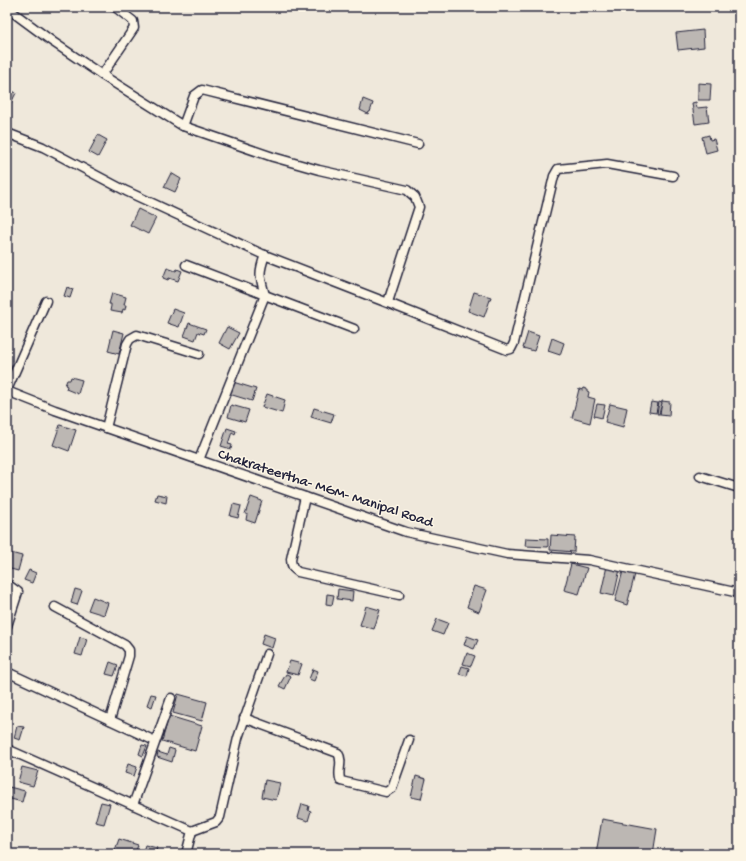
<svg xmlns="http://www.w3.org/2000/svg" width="746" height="861" font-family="'Gochi Hand',sans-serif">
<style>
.building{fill:#bcb7b3;stroke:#22223b}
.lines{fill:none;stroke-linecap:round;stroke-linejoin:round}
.minor-casing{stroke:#22223b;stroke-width:11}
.minor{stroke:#fcf5e5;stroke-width:8}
.labels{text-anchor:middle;stroke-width:3;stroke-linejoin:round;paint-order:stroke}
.street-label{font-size:15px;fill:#22223b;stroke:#fcf5e5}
</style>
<rect width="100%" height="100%" fill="#efe8db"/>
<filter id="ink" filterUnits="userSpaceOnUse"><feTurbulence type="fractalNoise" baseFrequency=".025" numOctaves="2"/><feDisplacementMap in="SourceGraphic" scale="8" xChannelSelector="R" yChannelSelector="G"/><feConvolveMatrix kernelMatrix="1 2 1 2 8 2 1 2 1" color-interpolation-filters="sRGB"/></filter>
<g filter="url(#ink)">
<g class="building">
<polygon points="703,30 704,47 678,50 676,33"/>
<polygon points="698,83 711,84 710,100 698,100"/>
<polygon points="7,88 16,93 8,109 7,108"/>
<polygon points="363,99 373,103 370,112 369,112 368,114 360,110"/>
<polygon points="696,102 697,108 707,107 709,122 695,124 692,103"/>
<polygon points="98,135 107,140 98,157 89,152"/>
<polygon points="709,135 710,140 714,139 717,150 706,153 702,137"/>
<polygon points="171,173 181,179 175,192 164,187"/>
<polygon points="138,209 156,218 148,234 130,225"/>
<polygon points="167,268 176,271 177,269 182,271 178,281 169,278 168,280 163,278"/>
<polygon points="67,287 73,289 70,298 64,296"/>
<polygon points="474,292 491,297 484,317 468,311"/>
<polygon points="112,293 126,297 124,305 126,305 125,310 123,309 122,313 110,311 111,306 111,304 109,304"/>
<polygon points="173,309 184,313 179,327 167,323"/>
<polygon points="189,323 206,329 204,334 198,332 195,340 184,336"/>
<polygon points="227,327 239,333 230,349 219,343"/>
<polygon points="113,330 124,333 119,354 108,351"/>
<polygon points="528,332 539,336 534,351 523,348"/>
<polygon points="552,338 564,343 560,355 548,351"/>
<polygon points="71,377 82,380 78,394 66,389 67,386 65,385 67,380 70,380"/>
<polygon points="233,382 256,389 252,401 229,394"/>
<polygon points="583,388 587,389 587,391 589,392 588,397 595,399 590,423 572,418 579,389 583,390"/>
<polygon points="267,394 285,400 282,413 262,407"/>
<polygon points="662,401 670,402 669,416 660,415"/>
<polygon points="651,402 658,403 656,413 649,412"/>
<polygon points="659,402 662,403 659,414 657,414"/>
<polygon points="597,404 605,405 602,418 594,416"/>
<polygon points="610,404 627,408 623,427 605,422"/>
<polygon points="231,405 249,410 245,422 228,417"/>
<polygon points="314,408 334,414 331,423 311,417"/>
<polygon points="60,425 76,430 69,451 53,445"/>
<polygon points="227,428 236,431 235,434 232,432 228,444 232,445 231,449 221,446"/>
<polygon points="157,494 167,496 166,503 155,500"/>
<polygon points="251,497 262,501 255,523 246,520 247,514 245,514"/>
<polygon points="233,504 241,506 238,518 230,516"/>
<polygon points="551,535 575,537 574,552 550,550"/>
<polygon points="526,538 548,539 548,547 525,546"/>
<polygon points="7,552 22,556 18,571 7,568"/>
<polygon points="571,564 587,568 579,594 564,590"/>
<polygon points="607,566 620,569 614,596 601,593"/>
<polygon points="29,570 36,573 32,583 24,580"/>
<polygon points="623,571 635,574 627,605 615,601"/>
<polygon points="474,586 487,590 479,612 467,607"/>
<polygon points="75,589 82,591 77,605 71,603"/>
<polygon points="338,589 353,591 352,601 337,599"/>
<polygon points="327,594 334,595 332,605 326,604"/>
<polygon points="93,597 108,603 104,615 88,610"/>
<polygon points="366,606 380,610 374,629 360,625"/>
<polygon points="437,619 448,623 443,635 432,631"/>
<polygon points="264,634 275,638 272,648 261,644"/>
<polygon points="467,636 478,640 474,649 464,645"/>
<polygon points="80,637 87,639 82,656 75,654"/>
<polygon points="467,653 475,656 471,666 463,664"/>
<polygon points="290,661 302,664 298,675 286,672"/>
<polygon points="110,662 118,665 114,676 106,674"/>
<polygon points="462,666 469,668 467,676 459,674"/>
<polygon points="313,669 318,671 314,681 309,679"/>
<polygon points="286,674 291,676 285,689 279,686"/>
<polygon points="151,694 156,695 152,707 147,705"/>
<polygon points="178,694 207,702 202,721 173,713"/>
<polygon points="169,716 202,726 195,751 162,741"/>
<polygon points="17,726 24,727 20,740 14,738"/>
<polygon points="142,745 147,746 143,756 139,754"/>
<polygon points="169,748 175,750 172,762 157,757 158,752 167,755"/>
<polygon points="128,764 137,767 134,776 125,773"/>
<polygon points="22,767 38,771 33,786 18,782"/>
<polygon points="416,776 426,779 421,799 411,797"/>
<polygon points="265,780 280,783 276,800 262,797"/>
<polygon points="739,780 739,793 734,791"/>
<polygon points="9,787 25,791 22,802 7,798"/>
<polygon points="101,802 110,804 104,824 95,822"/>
<polygon points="302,804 309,806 308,810 311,811 308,821 298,818"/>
<polygon points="602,819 657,829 653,854 596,854"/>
<polygon points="119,839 138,845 135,854 119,854 114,853"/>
<polygon points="145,845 157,848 155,854 142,854"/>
</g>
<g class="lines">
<g class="minor-casing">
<g id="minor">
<polyline points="7,8 53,42 102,75 183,126 273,157 319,170 407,190 415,197 419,207 388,302"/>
<polyline points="102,75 134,28 133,21 115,7"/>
<polyline points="183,126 194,96 202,90 418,144"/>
<polyline points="7,133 43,147 126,191 262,254 393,305 507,350 511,349 514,343 554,176 558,169 607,164 673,176"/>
<polyline points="186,265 354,329"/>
<polyline points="7,390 46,301"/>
<polyline points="7,391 55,410 406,532 507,554 589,560 739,593"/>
<polyline points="106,428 127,344 130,339 137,335 199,354"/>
<path d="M199,460L265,295C260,277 258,274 265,255"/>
<polyline points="700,476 739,488"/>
<path d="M305,497L291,559C291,565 293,569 298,572L399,595"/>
<polyline points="7,584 18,592 7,626"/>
<polyline points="55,607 125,645 129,650 129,656 110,720"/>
<polyline points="7,672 155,741"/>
<path d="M244,718L338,753C344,762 336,773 341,781L386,792L392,788L409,740"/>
<polyline points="7,749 192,831 186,854"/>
<polyline points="133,805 171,698"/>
<polyline points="192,831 216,822 220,817 238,738 267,654"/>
</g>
</g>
<use href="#minor" class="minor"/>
</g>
</g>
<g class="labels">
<g class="street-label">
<text transform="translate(326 487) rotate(18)" y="5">Chakrateertha- MGM- Manipal Road</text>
</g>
</g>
<rect width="746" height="861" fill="none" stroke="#fcf5e5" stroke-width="24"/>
<rect x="12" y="12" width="722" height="837" fill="none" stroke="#22223b" stroke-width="1.5" filter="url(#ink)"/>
</svg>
